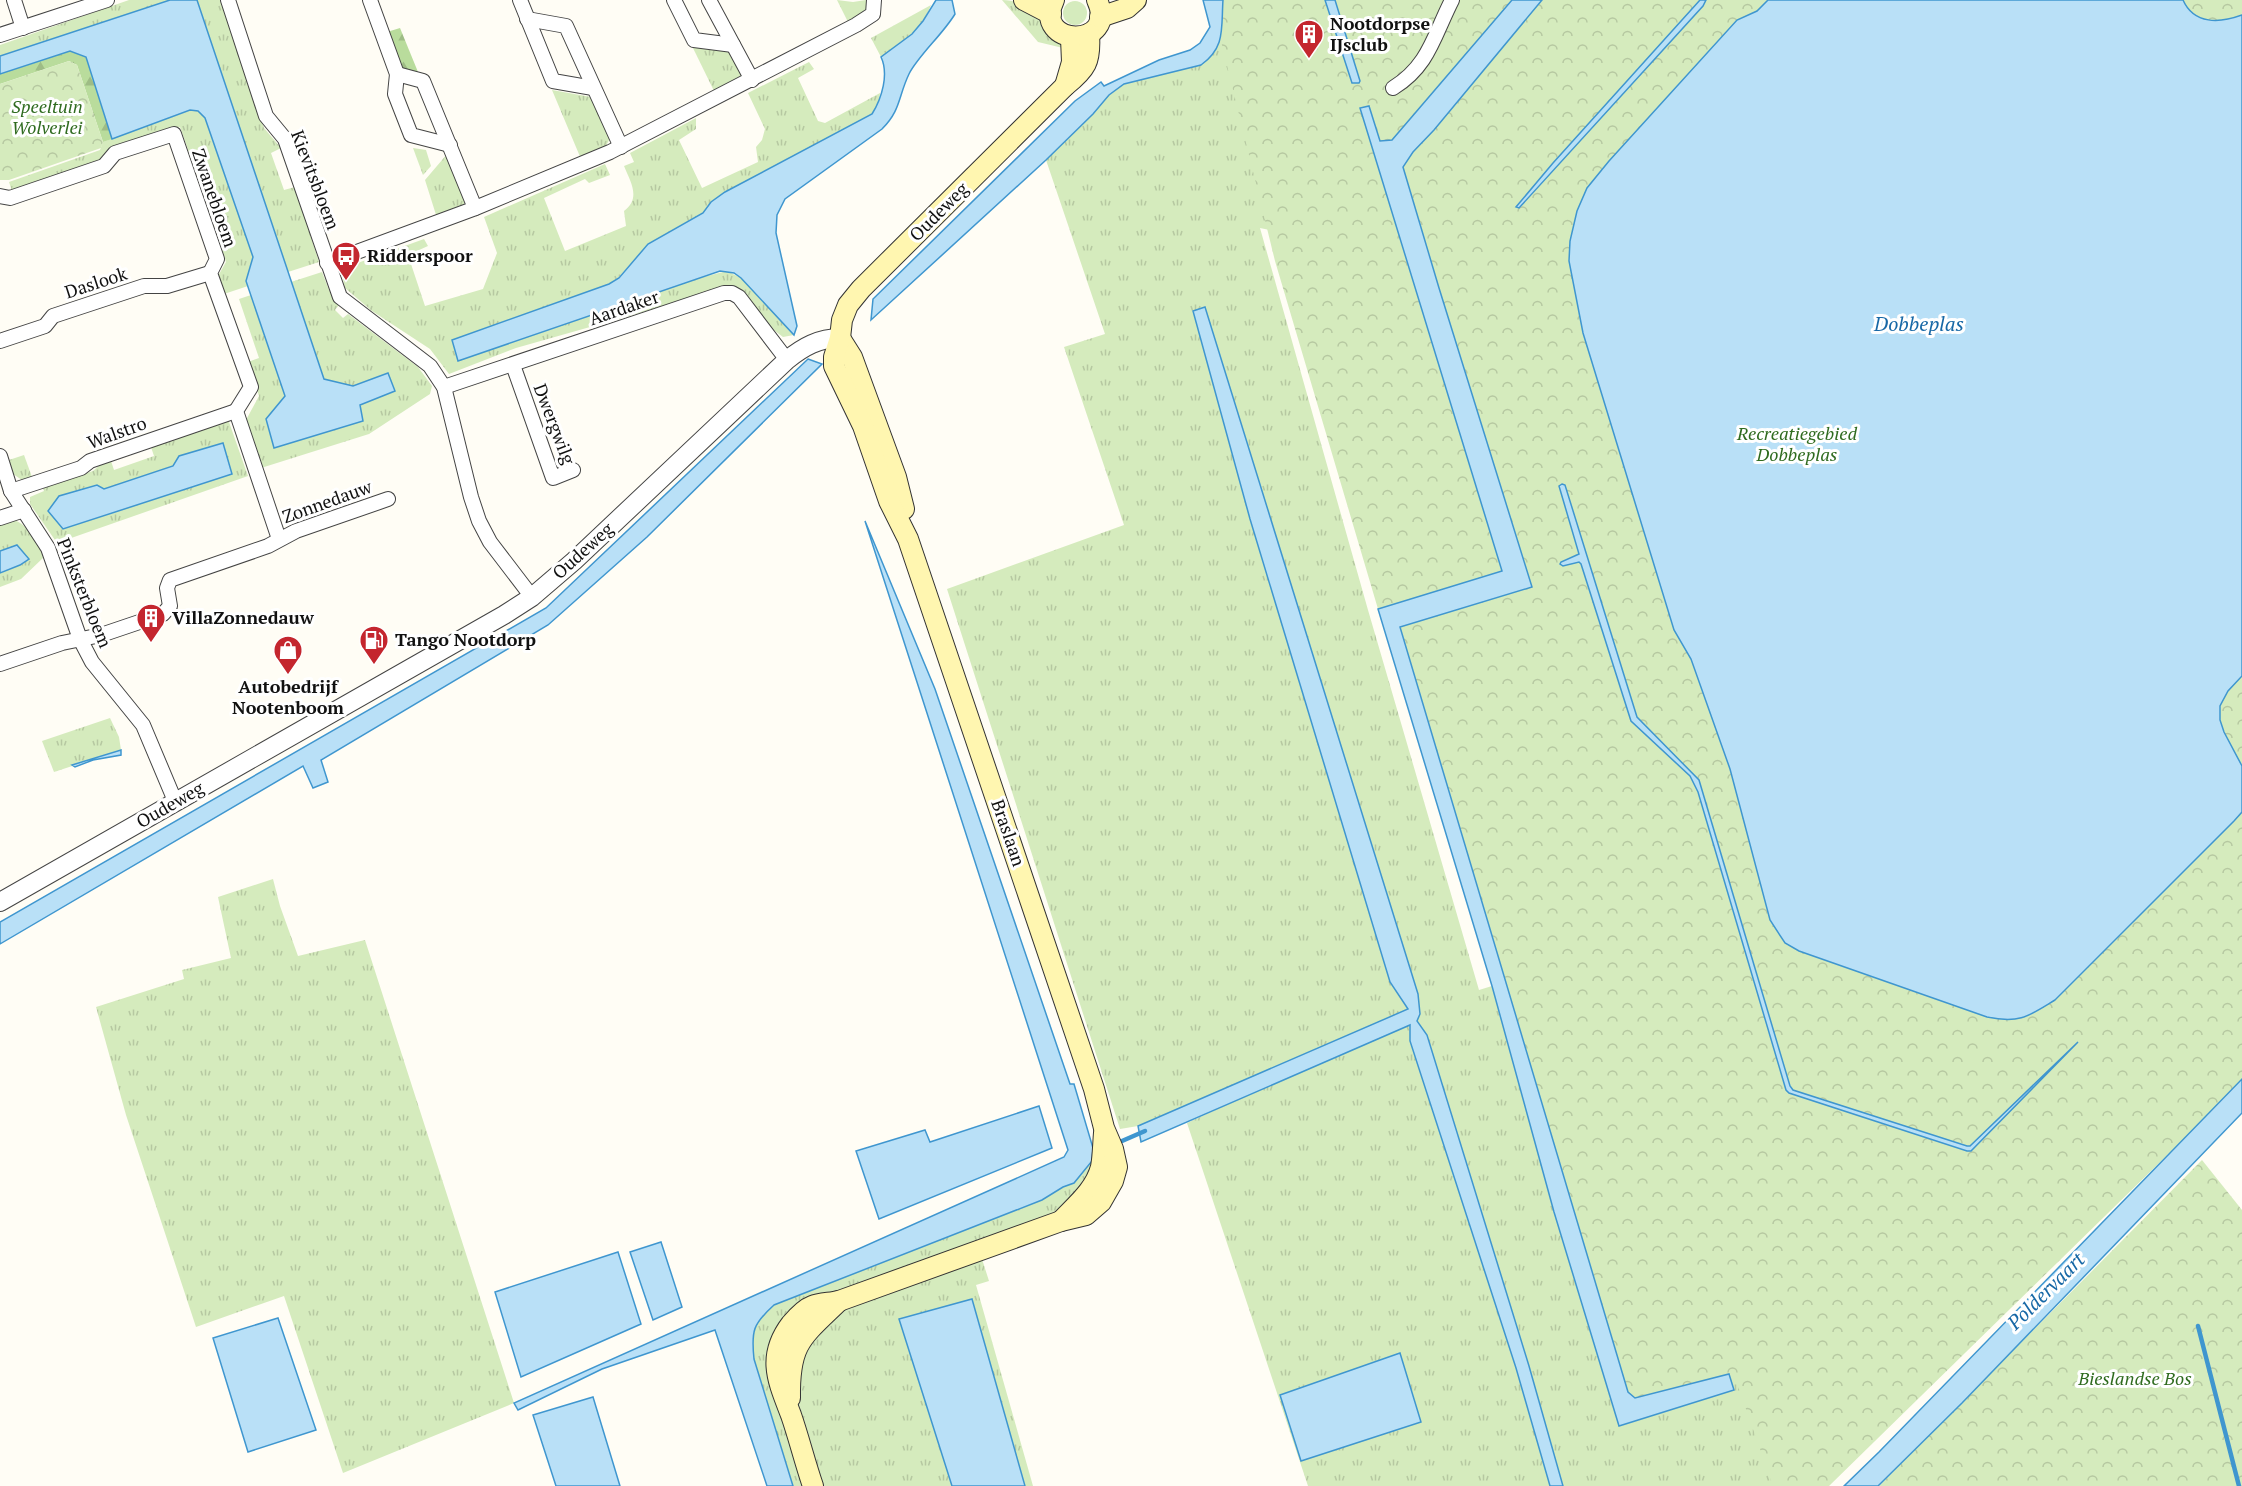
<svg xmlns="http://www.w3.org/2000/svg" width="2242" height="1486" font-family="'PT Serif',serif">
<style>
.grass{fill:url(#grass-tufts)}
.forest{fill:url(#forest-firs)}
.park{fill:url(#park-crowns)}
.garden{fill:#d5ebbd}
.water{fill:#b9e0f7;stroke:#3f96cf;stroke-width:1.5}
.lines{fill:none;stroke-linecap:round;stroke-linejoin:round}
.stream{stroke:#3f96cf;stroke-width:4.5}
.minor-casing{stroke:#444;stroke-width:16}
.tertiary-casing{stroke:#444;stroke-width:20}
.secondary-casing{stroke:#333;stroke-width:22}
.minor{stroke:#fff;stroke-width:14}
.tertiary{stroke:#fff;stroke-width:18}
.secondary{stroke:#fff6b0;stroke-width:20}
.labels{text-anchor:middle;stroke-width:6;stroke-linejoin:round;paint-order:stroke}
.poi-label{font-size:18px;font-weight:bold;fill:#111;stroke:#fff;text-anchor:start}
.park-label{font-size:18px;font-style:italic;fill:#2f6b1f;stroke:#fff}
.street-label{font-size:18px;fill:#111;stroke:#fff}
.water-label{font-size:20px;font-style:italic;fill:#1768a6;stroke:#fff}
</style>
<defs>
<pattern id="grass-tufts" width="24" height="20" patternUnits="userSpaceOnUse" patternTransform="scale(1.5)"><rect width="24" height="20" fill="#d5ebbd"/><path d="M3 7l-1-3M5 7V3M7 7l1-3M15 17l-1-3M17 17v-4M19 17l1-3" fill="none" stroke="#b6c8a1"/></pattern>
<pattern id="forest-firs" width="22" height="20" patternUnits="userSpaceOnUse" patternTransform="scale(1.5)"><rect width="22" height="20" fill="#b9dc9c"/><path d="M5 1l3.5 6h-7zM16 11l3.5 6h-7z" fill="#9ebc85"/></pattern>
<pattern id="park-crowns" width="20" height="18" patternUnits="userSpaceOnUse" patternTransform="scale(1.5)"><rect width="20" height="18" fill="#d5ebbd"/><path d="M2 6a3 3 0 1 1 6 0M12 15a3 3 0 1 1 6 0" fill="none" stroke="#b6c8a1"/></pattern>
</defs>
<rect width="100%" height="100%" fill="#fffdf5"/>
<g class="grass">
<polygon points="129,0 170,0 0,56 0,45"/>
<polygon points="197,0 220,0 264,128 281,148 271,153 284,190 295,187 319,262 288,272"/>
<polygon points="837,0 853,2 866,0 868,4 866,13 848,22"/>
<path d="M1002,0C1033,0 1046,26 1063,48L1038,42Z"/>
<path d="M1223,0L1303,237L1260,228L1368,610L1479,990L1492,986L1554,1212L1620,1426L1734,1390L1729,1374L1635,1398L1756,1352L1795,1486H1308L1187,1123L1311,1066L1408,1010L1138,1126L1120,1129L947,589L1124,525L1064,347L1105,334L1046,160L1093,114L1109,95L1124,84L1201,65C1225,47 1221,27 1223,0Z"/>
<path d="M931,5C922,30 901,43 881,57L871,38Z"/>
<polygon points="692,46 731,51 742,72 741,77 716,95"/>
<path d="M809,62L814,69L798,78L818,121L825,123L880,93L879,103L872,114L725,192L711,202L703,213L648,244L618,278L609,284L453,340L727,271L741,278L794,335L783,337L767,325L737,288L724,289L516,348L449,374L430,349L372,311L345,288L341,269L424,239L428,246L408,255L425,306L483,289L497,253L484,217L605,164L610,175L589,183L585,179L544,198L565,251L626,226L624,211C641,198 631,183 624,166L634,162L630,153L696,118V129L679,140L702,188L758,162L756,147L762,140L765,129L748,93Z"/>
<path d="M552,90L591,97L610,135C609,150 593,153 581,159Z"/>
<polygon points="191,110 198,111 205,118 253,257 246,281 248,286 224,294 218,276 226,262 219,239 231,235 204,154 191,158 180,127 115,147 102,161 12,191 9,182 100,150 103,142"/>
<polygon points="413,148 426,150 431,166 423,175"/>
<path d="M448,153L466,198C464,212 449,213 437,218L425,180Z"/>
<polygon points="322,272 329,290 339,305 335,310 343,318 348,314 418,367 432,386 430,394 369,434 261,468 246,420 259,396 248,362 259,358 239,299 251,295 285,396 266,419 363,420 360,405 388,373 353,386 324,379 291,282"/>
<polygon points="224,421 229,422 248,476 57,543 30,504 30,497 44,491 43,487 93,471 101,464 111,461 114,470 154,456 151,447"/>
<polygon points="24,455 32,477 22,480 13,474 9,460"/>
<path d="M14,520C27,524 41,544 43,558L21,579L0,587V573L20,565L17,545L0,551V524Z"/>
<polygon points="110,718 119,737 121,750 54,772 42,741"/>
<polygon points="273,879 280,906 298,956 365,940 514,1403 343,1473 284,1296 196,1327 126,1115 96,1007 184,979 182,970 231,958 218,897"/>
<path d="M1092,1159H1095C1084,1186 1072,1199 1049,1216L784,1320L804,1486H793L754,1360C751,1331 753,1324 774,1305L1042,1200L1063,1187L1074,1183Z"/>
<polygon points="982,1259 989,1281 976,1285 1033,1486 1025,1486 972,1299 900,1320 952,1486 820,1486 799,1413 795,1394 805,1344 840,1312 886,1291"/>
</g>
<g class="forest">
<polygon points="400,28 418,72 403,70 398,65 387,32"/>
<polygon points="70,51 86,57 112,139 103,142 77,65 69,61 0,84 0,74"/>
</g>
<g class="park">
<polygon points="1223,0 2242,0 2242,1082 1829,1486 1773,1486 1733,1372 1630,1404 1392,628 1378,609 1275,261 1221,41"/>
<polygon points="69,61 77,65 103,142 101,148 9,180 0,180 0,84"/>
<polygon points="2202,1160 2242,1210 2242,1486 1879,1486"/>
</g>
<circle class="garden" cx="1075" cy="13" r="12"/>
<g class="water">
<polygon points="170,0 197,0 324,379 353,386 388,373 395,391 360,405 363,421 274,448 266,419 285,396 246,281 253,257 205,118 198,111 190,110 112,139 86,57 70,51 0,74 0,56"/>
<path d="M936,0H952L955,14C943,34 918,56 909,74C898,97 901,110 882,129L785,199L777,215L776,233L797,326L794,335L741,278L734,273L720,271L458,361L452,340L609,284L619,278L648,244L703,213L711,202L725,192L872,114C882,98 889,74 881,57L912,34L923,21Z"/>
<path d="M1203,0H1223C1221,28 1226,47 1201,65L1124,84L1109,95L1093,114L1046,160L871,320L873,299L1075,101L1101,82L1104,86L1159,60L1190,50L1200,43L1210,27Z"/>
<polygon points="1325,0 1335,0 1360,81 1359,83 1352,83"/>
<polygon points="1512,0 1542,0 1434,130 1413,152 1403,167 1439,288 1532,587 1400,627 1628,1392 1635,1398 1729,1374 1734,1390 1619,1426 1554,1212 1492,986 1378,609 1502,571 1360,108 1369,106 1380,141 1392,140"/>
<polygon points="1700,0 1706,0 1703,6 1519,208 1516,207 1553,163"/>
<path d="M1768,0H2183C2194,25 2220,23 2242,15V676L2228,691L2220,706V720L2224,732L2242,766V812L2234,821L2055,1000C2029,1016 2020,1024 1987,1017L1799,951L1785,943L1770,920L1730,769L1691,659L1674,630L1583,333L1569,261L1570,241L1577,211L1587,188L1609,161L1737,20L1757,11Z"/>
<polygon points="1205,307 1418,994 1420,1014 1417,1021 1427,1035 1529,1366 1563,1486 1550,1486 1516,1368 1410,1041 1410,1025 1141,1142 1138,1126 1408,1009 1390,982 1250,519 1193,311"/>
<polygon points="808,359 822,364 647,537 548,625 321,760 328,782 313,788 303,766 0,944 0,922 546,608"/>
<polygon points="223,443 232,474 63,529 48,511 59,496 97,485 104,489 173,466 179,456"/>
<polygon points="1562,484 1565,485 1637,717 1699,780 1790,1086 1793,1090 1967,1146 1970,1146 2078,1042 1971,1151 1967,1151 1789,1093 1786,1090 1698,792 1690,776 1631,721 1581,564 1579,562 1563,566 1560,564 1561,562 1579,554 1559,486"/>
<path d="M865,521L935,689L1070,1084H1074L1093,1148L1092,1161L1074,1183L1063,1187L1042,1200L774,1305C753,1324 751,1331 754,1359L793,1486H767L715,1330L602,1369L518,1410L514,1403L1064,1157L1068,1150Z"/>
<polygon points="17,545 29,559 20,565 0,573 0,551"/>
<polygon points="121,750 121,755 93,760 75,767 72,765"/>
<polygon points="2242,1079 2242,1113 1962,1403 1878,1486 1844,1486 1879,1452"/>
<polygon points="1039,1106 1052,1148 879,1219 856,1151 925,1130 930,1142"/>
<polygon points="661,1242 682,1307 653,1320 630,1252"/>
<polygon points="618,1252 641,1324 521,1377 495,1292"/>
<polygon points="972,1299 1025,1486 952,1486 899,1319"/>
<polygon points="278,1318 316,1430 248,1452 213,1338"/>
<polygon points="1400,1353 1421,1422 1301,1461 1280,1395"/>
<polygon points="593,1397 620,1486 556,1486 533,1415"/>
</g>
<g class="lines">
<g class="stream">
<polyline points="1122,1141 1145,1131"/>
<polyline points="2198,1326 2239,1486"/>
</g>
<g class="minor-casing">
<g id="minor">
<polyline points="14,0 23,28"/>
<polyline points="228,0 266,116 285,139 340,297 430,366 444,387 471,497 479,521 490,542 532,597"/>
<polyline points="370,0 397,74 395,94 411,135 450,145"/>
<polyline points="520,0 553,81 593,88"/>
<polyline points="674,0 694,40 733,45"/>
<polyline points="709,0 752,80"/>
<polyline points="527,19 566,26 621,147"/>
<polyline points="0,35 107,0"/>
<polyline points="397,74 423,81 475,208"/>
<path d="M1393,88C1429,66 1434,35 1452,0"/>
<polyline points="0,196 10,198 104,166 115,153 174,134 217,259 210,273 251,387 236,411 279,539"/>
<polyline points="327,263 473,209 610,152 856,25 873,14 874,0"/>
<polyline points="0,341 45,326 53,316 144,286 167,286 210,273"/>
<polyline points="513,365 553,478 573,470"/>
<polyline points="444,387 724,293 732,293 739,297 787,360"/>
<polyline points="0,456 11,491 48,548 80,639 92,662 143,725 175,801"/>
<polyline points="11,491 81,468 90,461 236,411"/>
<polyline points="0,518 24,510"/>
<polyline points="0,664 62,643 101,635 163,614 170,606 167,588 170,580 268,546 296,531 388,499"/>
</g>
</g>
<g class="tertiary-casing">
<path id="tertiary" d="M0,902L504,615L532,597L574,561L787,360C803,347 819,338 840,338"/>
</g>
<g class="secondary-casing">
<g id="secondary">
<polyline points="1024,0 1051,14"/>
<path d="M1054,0C1031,48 1120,49 1097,0"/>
<polyline points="1100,17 1127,8 1136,0"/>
<polyline points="1065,86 1072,62 1071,38"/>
<polyline points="840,338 852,357 896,477 904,509"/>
<path d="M1061,1221C1076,1205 1095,1190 1101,1167C1103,1157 1103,1144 1104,1133"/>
<path d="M790,1398C789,1343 802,1337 839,1301"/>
<path d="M813,1486C805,1463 799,1438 791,1415C778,1381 766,1357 791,1324C796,1318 804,1309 812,1306C820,1303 830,1303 839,1301L1061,1221L1086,1215L1101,1202L1113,1181L1117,1167L1113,1149L1104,1128L1094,1089L908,539L889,501L863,426L834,366V357L840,338L842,320L848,305L861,289L1065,86C1086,69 1091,62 1089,34"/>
</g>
</g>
<use href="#minor" class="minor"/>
<use href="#tertiary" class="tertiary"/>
<use href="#secondary" class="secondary"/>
</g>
<defs>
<g id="building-pin" transform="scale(1.5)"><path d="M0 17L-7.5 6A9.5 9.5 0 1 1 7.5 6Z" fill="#c4262e" stroke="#fff"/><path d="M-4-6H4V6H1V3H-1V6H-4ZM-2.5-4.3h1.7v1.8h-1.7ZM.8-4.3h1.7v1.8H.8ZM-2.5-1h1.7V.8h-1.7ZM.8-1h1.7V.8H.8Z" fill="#fff"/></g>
<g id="bus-pin" transform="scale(1.5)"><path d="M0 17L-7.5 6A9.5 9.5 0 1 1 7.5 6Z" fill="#c4262e" stroke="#fff"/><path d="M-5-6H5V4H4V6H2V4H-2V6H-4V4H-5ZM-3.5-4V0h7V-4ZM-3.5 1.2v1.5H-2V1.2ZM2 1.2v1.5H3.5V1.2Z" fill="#fff"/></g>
<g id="fuel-pin" transform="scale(1.5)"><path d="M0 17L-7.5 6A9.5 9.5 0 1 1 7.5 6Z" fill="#c4262e" stroke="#fff"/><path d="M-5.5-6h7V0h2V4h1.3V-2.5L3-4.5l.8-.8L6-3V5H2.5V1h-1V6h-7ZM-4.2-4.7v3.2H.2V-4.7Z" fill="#fff"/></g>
<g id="shop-pin" transform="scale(1.5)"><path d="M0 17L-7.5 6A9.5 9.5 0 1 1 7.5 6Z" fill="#c4262e" stroke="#fff"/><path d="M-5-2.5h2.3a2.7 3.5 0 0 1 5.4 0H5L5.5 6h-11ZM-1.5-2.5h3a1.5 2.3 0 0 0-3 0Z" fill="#fff"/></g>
</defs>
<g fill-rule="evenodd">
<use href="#building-pin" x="1309" y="34"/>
<use href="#bus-pin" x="346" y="256"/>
<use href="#building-pin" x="151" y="618"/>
<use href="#fuel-pin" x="374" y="640"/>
<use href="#shop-pin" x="288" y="650"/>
</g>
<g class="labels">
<g class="poi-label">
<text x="1330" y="30">Nootdorpse<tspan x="1330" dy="21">IJsclub</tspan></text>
<text x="367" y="262">Ridderspoor</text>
<text x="172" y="624">VillaZonnedauw</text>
<text x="395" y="646">Tango Nootdorp</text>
<text x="288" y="693" text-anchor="middle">Autobedrijf<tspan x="288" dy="21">Nootenboom</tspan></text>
</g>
<g class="park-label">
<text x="47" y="113">Speeltuin<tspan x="47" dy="21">Wolverlei</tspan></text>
<text x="1797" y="440">Recreatiegebied<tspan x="1797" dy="21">Dobbeplas</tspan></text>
<text x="2135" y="1385">Bieslandse Bos</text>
</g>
<g class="street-label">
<text transform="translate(315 180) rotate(69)" y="6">Kievitsbloem</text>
<text transform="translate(214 198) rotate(71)" y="6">Zwanebloem</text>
<text transform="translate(939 212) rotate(-45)" y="6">Oudeweg</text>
<text transform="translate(96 283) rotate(-18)" y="6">Daslook</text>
<text transform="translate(624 308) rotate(-19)" y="6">Aardaker</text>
<text transform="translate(554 424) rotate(69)" y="6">Dwergwilg</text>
<text transform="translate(117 433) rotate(-20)" y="6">Walstro</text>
<text transform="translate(327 502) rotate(-20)" y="6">Zonnedauw</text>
<text transform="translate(583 551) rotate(-42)" y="6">Oudeweg</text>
<text transform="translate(84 593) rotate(68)" y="6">Pinksterbloem</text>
<text transform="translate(170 805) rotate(-30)" y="6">Oudeweg</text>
<text transform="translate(1008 833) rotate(71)" y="6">Braslaan</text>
</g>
<g class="water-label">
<text x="1919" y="331">Dobbeplas</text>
<text transform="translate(2046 1291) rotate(-45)" y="7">Poldervaart</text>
</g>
</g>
</svg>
